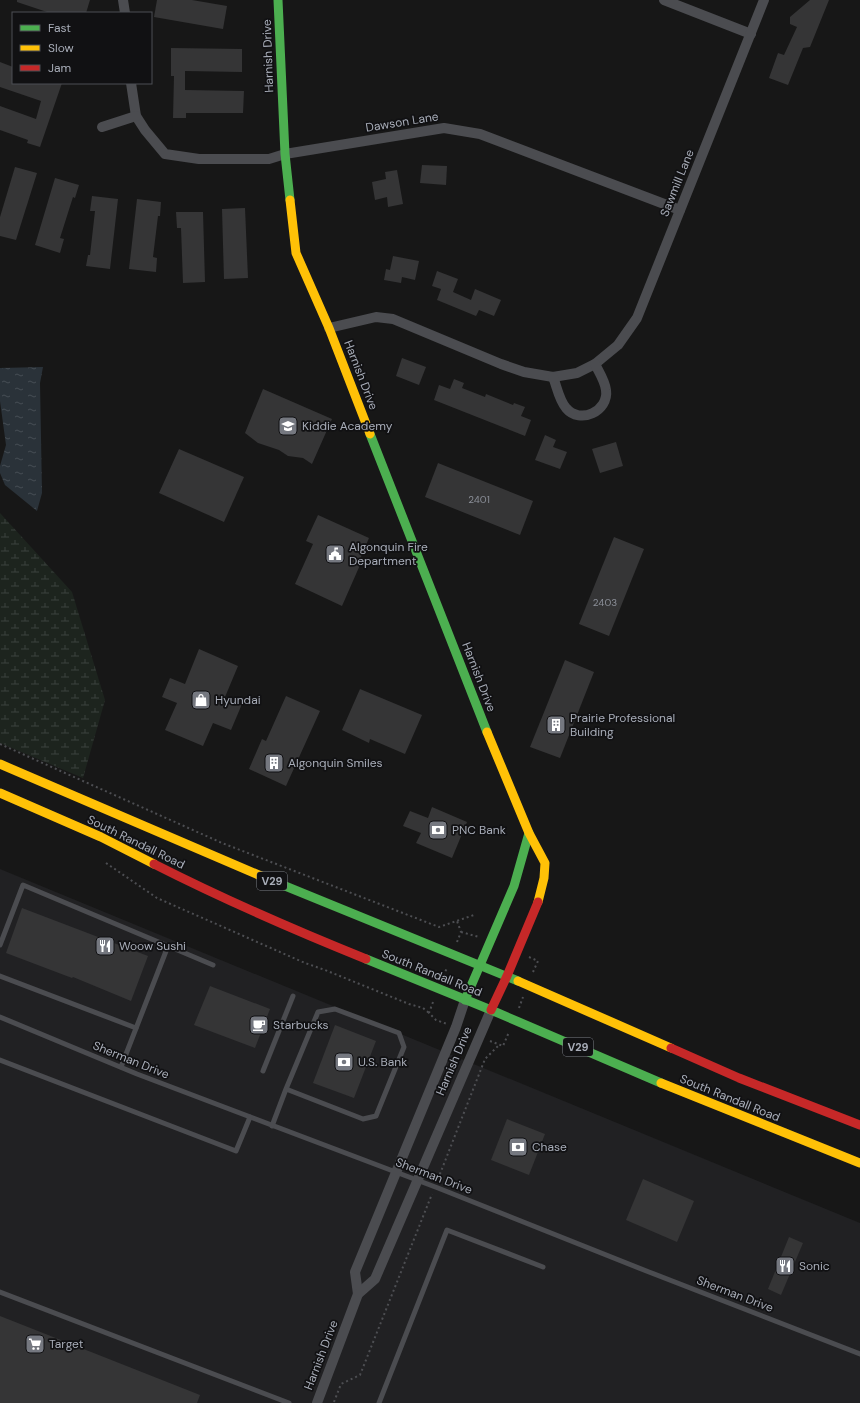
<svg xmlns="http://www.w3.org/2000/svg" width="860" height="1403" font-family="'DM Sans',sans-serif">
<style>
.built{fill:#212123}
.wetland{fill:url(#wetland-marsh)}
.water{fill:url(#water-ripples)}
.building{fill:#353536}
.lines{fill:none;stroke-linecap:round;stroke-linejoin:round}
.path{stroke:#4d4e52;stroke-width:2;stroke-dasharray:2 3;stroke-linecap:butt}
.lane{stroke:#4b4c50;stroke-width:5}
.street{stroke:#4b4c50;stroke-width:10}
.fast{stroke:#4caf50;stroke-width:9}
.slow{stroke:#ffc107;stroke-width:9}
.jam{stroke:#c62828;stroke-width:9}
.labels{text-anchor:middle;stroke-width:3.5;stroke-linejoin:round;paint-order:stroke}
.number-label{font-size:10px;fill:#8b8f98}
.shield{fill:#111113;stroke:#7b7e86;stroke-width:1}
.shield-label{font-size:11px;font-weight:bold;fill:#a8adb8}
.street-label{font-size:12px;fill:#a8adb8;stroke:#111113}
.poi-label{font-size:12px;fill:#a8adb8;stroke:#111113;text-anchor:start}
</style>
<defs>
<pattern id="wetland-marsh" width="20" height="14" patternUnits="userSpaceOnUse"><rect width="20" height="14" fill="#1d241e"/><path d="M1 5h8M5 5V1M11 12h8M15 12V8" fill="none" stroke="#3b413d"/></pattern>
<pattern id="water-ripples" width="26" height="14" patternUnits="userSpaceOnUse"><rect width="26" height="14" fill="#2a3239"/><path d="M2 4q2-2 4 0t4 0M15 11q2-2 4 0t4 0" fill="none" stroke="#464d54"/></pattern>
</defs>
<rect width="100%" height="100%" fill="#171717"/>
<polygon class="built" points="0,869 860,1223 860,1403 0,1403"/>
<polygon class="wetland" points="0,513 72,592 105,700 83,778 0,743"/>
<polygon class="water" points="43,367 40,383 42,493 37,511 5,485 0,473 0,466 6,445 0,401 0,368"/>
<g class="building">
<polygon points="17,0 90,0 86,13 50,13 17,2"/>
<polygon points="157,0 192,0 227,6 223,29 154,17"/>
<polygon points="810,0 829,0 810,47 803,48 788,85 769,78 778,53 784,55 797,27 790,24 790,17"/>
<polygon points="171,48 242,49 242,72 185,71 185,90 244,91 243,113 186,113 186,118 173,118 174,76 171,76"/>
<polygon points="0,62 13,67 13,83 62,83 40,147 27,143 28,140 0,130 0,106 36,119 41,101 0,87"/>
<polygon points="422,165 447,166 446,185 420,183"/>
<polygon points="15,167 37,173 16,240 0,236 0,217"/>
<polygon points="397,170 403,204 388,207 387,197 375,200 372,182 386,179 385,172"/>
<polygon points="55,178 79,185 75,198 73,197 60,238 64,239 60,253 35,245"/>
<polygon points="92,196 118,199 110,269 86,266 88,255 90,255 95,211 90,211"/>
<polygon points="137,199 161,202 160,216 158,216 153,257 157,258 156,272 129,269"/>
<polygon points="245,208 248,278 224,279 222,209"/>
<polygon points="176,212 203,212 205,282 183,283 181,228 177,228"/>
<polygon points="393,256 419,261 415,280 402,277 401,283 384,280 386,269 390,270"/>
<polygon points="437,271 458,279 453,292 471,300 475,289 501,300 494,316 479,310 476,316 437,300 441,289 432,286"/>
<polygon points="402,358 426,367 419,385 396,376"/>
<polygon points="454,379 464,383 462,388 485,397 486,394 513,405 514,403 525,407 521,416 531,420 525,436 434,400 439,385 450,389"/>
<polygon points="263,389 332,419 312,464 303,458 288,456 279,450 258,443 245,433"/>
<polygon points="545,435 556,440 553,447 567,452 560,469 535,460"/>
<polygon points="616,442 623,466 600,473 592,449"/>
<polygon points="179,449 244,477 224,522 159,493"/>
<polygon points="438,463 533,501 520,535 425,497"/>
<polygon points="318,515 369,538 358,564 360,565 342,606 295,584 313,544 306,541"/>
<polygon points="614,537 644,549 609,636 579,624"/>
<polygon points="199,649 238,666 225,697 242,704 231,730 213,723 203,746 165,730 177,703 162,697 170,678 185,684"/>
<polygon points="565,660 594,672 560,758 530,747"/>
<polygon points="360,689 422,715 405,754 370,739 369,743 342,730"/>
<polygon points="286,696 320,711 286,786 249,769 262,739 266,741"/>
<polygon points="432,807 467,822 452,858 416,843 421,833 403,826 410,811 428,818"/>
<polygon points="22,908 148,956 131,1001 73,977 72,978 6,953"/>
<polygon points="210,986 270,1009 255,1048 194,1025"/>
<polygon points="335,1025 376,1041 354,1098 313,1083"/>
<polygon points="507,1119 545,1134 529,1175 491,1160"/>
<polygon points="643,1179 694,1201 677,1242 626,1220"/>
<polygon points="789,1237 803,1243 781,1295 768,1289"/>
<polygon points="0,1316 200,1395 197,1403 0,1403"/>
</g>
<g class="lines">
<g class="path">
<polyline points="0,744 222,843 439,927 474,915"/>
<polyline points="106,863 157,898 305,963 325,970 409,1004 423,1008 429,1013"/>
<polyline points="461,932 479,937"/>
<polyline points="457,942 461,932 457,921"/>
<polyline points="529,957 538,961 533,972"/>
<polyline points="444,976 447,967"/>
<polyline points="433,1002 429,1013 436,1020 447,1024"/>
<polyline points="519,1008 523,997"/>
<polyline points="490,1041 503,1046 509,1032"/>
<polyline points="438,1179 485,1059 499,1045"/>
<polyline points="334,1402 341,1384 360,1375 432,1194"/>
</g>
<g class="lane">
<polyline points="0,945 23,885 168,946 121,1067"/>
<polyline points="168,946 213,965"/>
<polyline points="0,976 136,1028"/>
<polyline points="0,1017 137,1074 438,1188 649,1272 860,1354"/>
<polyline points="0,1060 236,1151 250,1117"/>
<polyline points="263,1071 293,996"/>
<polyline points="272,1126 286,1089 363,1119 376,1116 404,1047 399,1033 335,1009 318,1012 286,1089"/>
<polyline points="0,1292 289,1403"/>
<polyline points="379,1403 447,1230 543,1267"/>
</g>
<g class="street">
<polyline points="123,0 125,13"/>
<polyline points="664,0 751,34"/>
<polyline points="131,83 136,116 145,130 165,154 199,159 269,159 285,154 444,128 480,134 680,210"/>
<polyline points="102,127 136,116"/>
<polyline points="329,328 376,317 393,319 501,364 524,372 553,377 577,373 595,364 618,345 637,318 764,0"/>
<path d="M553,377C557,387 559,400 566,408C580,425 609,411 606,390C605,381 599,372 595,364"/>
<polyline points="358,1294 355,1272 456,1027 465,1000"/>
<polyline points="317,1403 358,1294 375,1279 491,1010"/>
</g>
<g class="fast">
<polyline points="278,0 285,154 290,200"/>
<polyline points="370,434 487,732"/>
<polyline points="268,879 518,981"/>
<polyline points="366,959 491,1010 661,1083"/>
<polyline points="465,1000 514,886 529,833"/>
</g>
<g class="slow">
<polyline points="290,200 296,253 329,328 370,434"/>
<polyline points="487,732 529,833 545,863 544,878 538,902"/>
<polyline points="0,764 268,879"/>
<polyline points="0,793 101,837 154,864"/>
<polyline points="518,981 671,1048"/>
<polyline points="661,1083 860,1163"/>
</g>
<g class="jam">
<path d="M154,864C223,899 294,930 366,959"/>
<polyline points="491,1010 507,976 538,902"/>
<polyline points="671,1048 739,1078 860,1125"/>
</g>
</g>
<defs>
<g id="school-square" transform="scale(1)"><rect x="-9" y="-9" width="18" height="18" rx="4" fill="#757880" stroke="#111113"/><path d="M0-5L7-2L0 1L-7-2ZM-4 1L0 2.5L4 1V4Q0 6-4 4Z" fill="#fff"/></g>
<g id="civic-square" transform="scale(1)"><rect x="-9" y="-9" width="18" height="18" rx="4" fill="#757880" stroke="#111113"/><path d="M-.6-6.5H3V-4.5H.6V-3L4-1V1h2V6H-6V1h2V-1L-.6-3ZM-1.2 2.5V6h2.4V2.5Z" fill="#fff"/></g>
<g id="shop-square" transform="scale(1)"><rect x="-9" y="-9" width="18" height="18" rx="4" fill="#757880" stroke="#111113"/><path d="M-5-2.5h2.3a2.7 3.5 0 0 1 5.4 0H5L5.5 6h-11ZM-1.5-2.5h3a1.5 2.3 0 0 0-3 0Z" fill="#fff"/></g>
<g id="building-square" transform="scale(1)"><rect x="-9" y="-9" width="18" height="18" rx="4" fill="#757880" stroke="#111113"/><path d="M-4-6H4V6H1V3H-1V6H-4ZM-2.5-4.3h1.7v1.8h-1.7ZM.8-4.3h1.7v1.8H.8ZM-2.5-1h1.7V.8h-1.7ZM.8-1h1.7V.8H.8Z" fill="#fff"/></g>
<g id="bank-square" transform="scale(1)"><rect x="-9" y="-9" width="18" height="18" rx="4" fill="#757880" stroke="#111113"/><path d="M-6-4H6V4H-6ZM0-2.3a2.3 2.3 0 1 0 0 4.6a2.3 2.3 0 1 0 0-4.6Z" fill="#fff"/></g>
<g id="restaurant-square" transform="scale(1)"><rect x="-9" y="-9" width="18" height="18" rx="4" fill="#757880" stroke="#111113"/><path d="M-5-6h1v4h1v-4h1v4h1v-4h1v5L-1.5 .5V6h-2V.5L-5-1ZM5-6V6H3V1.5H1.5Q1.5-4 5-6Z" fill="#fff"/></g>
<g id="cafe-square" transform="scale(1)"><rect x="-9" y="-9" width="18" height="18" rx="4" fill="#757880" stroke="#111113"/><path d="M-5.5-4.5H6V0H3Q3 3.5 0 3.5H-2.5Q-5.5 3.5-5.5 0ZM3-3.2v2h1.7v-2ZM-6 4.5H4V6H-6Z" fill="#fff"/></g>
<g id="supermarket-square" transform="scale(1)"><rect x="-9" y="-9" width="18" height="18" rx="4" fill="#757880" stroke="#111113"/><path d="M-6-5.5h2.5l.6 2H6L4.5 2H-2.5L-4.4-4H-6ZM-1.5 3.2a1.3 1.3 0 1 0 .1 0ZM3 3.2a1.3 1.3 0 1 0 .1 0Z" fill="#fff"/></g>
</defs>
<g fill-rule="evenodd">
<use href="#school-square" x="288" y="426"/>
<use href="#civic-square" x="335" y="554"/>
<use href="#shop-square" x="201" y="700"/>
<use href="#building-square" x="556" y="725"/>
<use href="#building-square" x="274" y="763"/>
<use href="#bank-square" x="438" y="830"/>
<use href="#restaurant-square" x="105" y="946"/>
<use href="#cafe-square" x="259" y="1025"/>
<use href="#bank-square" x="344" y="1062"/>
<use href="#bank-square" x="518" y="1147"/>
<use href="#restaurant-square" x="785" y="1266"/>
<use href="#supermarket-square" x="35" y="1344"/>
</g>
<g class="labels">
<g class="number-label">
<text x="479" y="503">2401</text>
<text x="605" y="606">2403</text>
</g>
<g class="shield">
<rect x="257" y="872" width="30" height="18" rx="3"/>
<rect x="563" y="1038" width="30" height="18" rx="3"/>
</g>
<g class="shield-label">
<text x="272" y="885">V29</text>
<text x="578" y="1051">V29</text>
</g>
<g class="street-label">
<text transform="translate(268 56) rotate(-92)" y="4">Harnish Drive</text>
<text transform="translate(402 122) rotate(-9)" y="4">Dawson Lane</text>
<text transform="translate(677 183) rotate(-68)" y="4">Sawmill Lane</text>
<text transform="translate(361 375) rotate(69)" y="4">Harnish Drive</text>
<text transform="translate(479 677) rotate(69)" y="4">Harnish Drive</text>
<text transform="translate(136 842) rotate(26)" y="4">South Randall Road</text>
<text transform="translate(432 973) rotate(22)" y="4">South Randall Road</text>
<text transform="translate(131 1060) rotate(22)" y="4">Sherman Drive</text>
<text transform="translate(454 1061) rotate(-67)" y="4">Harnish Drive</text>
<text transform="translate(730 1098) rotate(22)" y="4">South Randall Road</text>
<text transform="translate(434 1176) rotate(21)" y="4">Sherman Drive</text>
<text transform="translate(735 1294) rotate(21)" y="4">Sherman Drive</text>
<text transform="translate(321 1355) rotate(-69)" y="4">Harnish Drive</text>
</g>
<g class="poi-label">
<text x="302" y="430">Kiddie Academy</text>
<text x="349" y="551">Algonquin Fire<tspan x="349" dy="14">Department</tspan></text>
<text x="215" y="704">Hyundai</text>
<text x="570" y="722">Prairie Professional<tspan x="570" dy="14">Building</tspan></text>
<text x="288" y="767">Algonquin Smiles</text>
<text x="452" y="834">PNC Bank</text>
<text x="119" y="950">Woow Sushi</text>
<text x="273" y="1029">Starbucks</text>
<text x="358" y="1066">U.S. Bank</text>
<text x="532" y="1151">Chase</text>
<text x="799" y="1270">Sonic</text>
<text x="49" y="1348">Target</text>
</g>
</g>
<rect x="12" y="12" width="140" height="72" fill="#111113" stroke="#4d4f55"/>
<rect x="20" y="25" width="20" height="6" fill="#4caf50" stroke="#4d4f55"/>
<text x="48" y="32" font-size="12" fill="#a8adb8">Fast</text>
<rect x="20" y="45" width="20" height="6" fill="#ffc107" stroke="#4d4f55"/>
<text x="48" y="52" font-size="12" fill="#a8adb8">Slow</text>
<rect x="20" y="65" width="20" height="6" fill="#c62828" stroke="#4d4f55"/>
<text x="48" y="72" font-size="12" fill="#a8adb8">Jam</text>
</svg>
